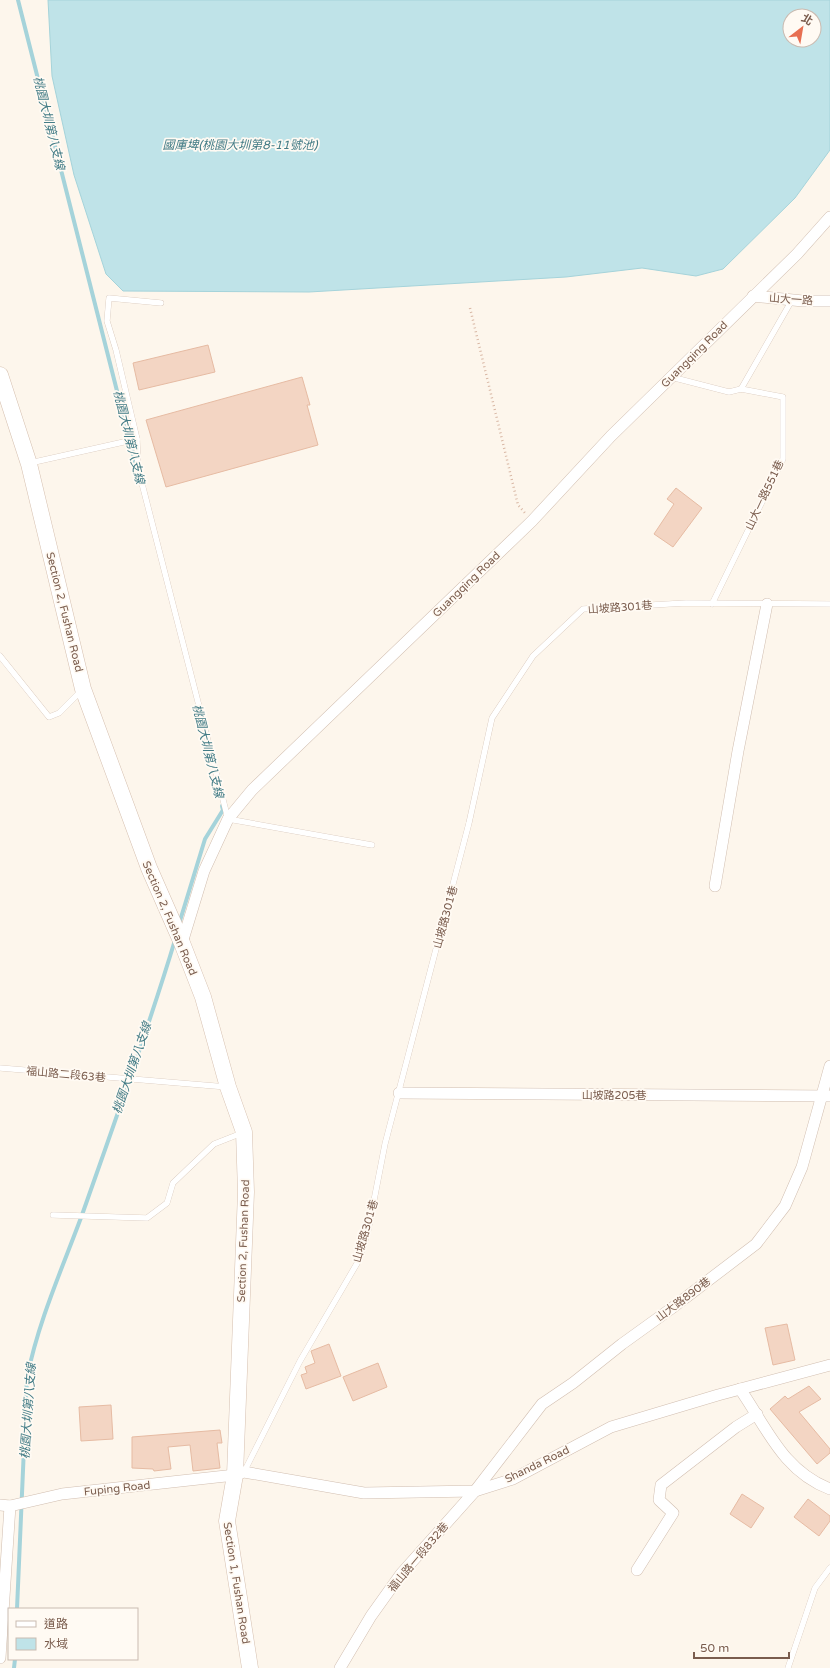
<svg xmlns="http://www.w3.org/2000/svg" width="830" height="1668" font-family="'Varela Round','Noto Sans TC',sans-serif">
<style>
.water{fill:#bfe3e8;stroke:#a5d3da;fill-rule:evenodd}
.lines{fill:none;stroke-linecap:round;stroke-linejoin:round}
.stream{stroke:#a5d3da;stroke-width:4}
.building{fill:#f3d5c3;stroke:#e6bba3}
.lane-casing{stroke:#d1beb0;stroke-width:6}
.street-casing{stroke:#d1beb0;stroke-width:12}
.secondary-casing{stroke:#d6c0b0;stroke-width:17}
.path{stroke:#d9b8a5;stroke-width:2.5;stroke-dasharray:1 3;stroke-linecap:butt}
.lane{stroke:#fff;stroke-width:5.5}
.street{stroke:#fff;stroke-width:11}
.secondary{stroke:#fff;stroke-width:16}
.labels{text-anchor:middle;stroke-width:3.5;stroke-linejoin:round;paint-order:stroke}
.street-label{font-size:11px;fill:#7a5c4d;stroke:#fffaf3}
.water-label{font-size:12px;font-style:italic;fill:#437c86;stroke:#fffaf3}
</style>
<rect width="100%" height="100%" fill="#fdf6ec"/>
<path class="water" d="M48,0H830V150L795,198L723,269L696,276L642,268L566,277L309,292L123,291L106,274L74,175L52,76ZM790,16H814V40H790Z"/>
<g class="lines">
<g class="stream">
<polyline points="18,0 136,466"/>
<polyline points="179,924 205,839 223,810 222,806"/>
<path d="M17,1609L27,1378C38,1322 62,1269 82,1215C114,1124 147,1033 175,940"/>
<polyline points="14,1668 15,1659"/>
</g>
</g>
<g class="building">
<polygon points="208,345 215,372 139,390 133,363"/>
<polygon points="302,377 310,405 307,405 318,445 166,487 146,420"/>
<polygon points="676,488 702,508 673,547 654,534 674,504 667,499"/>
<polygon points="787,1324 795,1360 773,1365 765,1328"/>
<polygon points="329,1344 341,1376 306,1389 301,1375 307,1373 305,1367 315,1363 311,1351"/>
<polygon points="378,1363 387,1387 353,1401 343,1377"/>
<polygon points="809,1386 821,1399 799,1412 830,1449 830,1453 817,1464 770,1409 785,1396 788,1399"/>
<polygon points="111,1405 113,1439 81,1441 79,1407"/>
<polygon points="220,1430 222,1443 217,1443 220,1468 193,1471 190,1445 168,1447 171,1469 154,1471 153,1469 132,1468 132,1437"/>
<polygon points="742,1494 764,1508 751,1528 730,1514"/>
<polygon points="808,1499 830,1516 830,1521 819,1536 794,1517"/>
</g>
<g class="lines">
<g class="lane-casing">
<g id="lane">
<polyline points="161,303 109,298 107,321 116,350 137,439 138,468 228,819 372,845"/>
<polyline points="671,377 729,392 741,389 783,397 783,459 712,604"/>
<polyline points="741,389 792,300"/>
<polyline points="30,463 137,439"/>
<polyline points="0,656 49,717 59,713 81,691"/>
<polyline points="0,1068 227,1087"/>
<polyline points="53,1215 147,1218 167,1203 173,1183 214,1144 242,1133"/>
<polyline points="244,1472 300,1361 359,1260 368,1231 385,1144 469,823 492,718 533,656 583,609 686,603 830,604"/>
<polyline points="788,1668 815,1588 830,1568"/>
</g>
</g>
<g class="street-casing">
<g id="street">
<polyline points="753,296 803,301 830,301"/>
<polyline points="715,886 738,751 767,604"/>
<polyline points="182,943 204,871 228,819 252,790 532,521 611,436 797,254 830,217"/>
<polyline points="399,1093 830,1096"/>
<path d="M740,1389C767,1428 783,1471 830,1489"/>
<polyline points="0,1505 10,1506 62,1494 235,1475 244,1472 364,1493 475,1491 513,1479 611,1427 718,1395 830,1365"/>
<polyline points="637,1570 673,1513 659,1500 661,1485 736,1427 757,1414"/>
<polyline points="0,1658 10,1506"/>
<polyline points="340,1668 371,1616 401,1574 475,1491 542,1404 573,1383 622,1344 672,1308 756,1244 785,1206 802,1167 830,1066"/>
</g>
</g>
<g class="secondary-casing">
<polyline id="secondary" points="0,375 29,464 83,689 149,868 182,943 203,997 228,1087 244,1132 246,1192 235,1475 227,1521 250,1668"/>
</g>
<polyline class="path" points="470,308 518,505 525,513"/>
<use href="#lane" class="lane"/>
<use href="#street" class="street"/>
<use href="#secondary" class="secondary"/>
</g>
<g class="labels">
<g class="street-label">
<text transform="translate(791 299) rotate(4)" y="4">山大一路</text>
<text transform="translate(694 354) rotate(-45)" y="4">Guangqing Road</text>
<text transform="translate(764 495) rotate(-65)" y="4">山大一路551巷</text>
<text transform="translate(466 584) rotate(-44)" y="4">Guangqing Road</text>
<text transform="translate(620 607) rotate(-4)" y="4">山坡路301巷</text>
<text transform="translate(65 612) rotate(76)" y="4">Section 2, Fushan Road</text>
<text transform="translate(445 917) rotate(-75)" y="4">山坡路301巷</text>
<text transform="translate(170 918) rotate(67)" y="4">Section 2, Fushan Road</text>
<text transform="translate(66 1074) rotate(5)" y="4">福山路二段63巷</text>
<text x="614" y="1099">山坡路205巷</text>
<text transform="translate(365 1231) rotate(-74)" y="4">山坡路301巷</text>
<text transform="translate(243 1241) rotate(-88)" y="4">Section 2, Fushan Road</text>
<text transform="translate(683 1299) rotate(-37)" y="4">山大路890巷</text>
<text transform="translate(537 1464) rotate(-26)" y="4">Shanda Road</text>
<text transform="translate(117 1488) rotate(-6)" y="4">Fuping Road</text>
<text transform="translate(418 1557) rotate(-50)" y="4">福山路一段832巷</text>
<text transform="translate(237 1583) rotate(81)" y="4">Section 1, Fushan Road</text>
</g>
<g class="water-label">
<text transform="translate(49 123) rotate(76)" y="4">桃園大圳第八支線</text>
<text x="240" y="149">國庫埤(桃園大圳第8-11號池)</text>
<text transform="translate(129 437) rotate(76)" y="4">桃園大圳第八支線</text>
<text transform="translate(208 751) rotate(76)" y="4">桃園大圳第八支線</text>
<text transform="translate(132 1068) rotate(-71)" y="4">桃園大圳第八支線</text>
<text transform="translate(28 1411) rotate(-86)" y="4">桃園大圳第八支線</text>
</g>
</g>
<rect x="8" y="1608" width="130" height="52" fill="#fffaf3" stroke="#cabbb1"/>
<rect x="16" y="1621" width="20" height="6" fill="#ffffff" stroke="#cabbb1"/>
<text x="44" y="1628" font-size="12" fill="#7a5c4d">道路</text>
<rect x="16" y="1638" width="20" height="12" fill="#bfe3e8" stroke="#cabbb1"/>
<text x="44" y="1648" font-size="12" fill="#7a5c4d">水域</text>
<g transform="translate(802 28) rotate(31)"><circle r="19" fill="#fffaf3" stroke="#cabbb1"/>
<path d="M0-3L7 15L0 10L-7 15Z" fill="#e76f51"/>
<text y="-6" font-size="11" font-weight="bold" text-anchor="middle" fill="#7a5c4d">北</text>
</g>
<path d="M694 1652v6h95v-6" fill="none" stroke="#7a5c4d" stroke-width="2"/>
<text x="700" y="1652" font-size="12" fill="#7a5c4d" stroke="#fffaf3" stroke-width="3" paint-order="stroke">50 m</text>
</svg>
